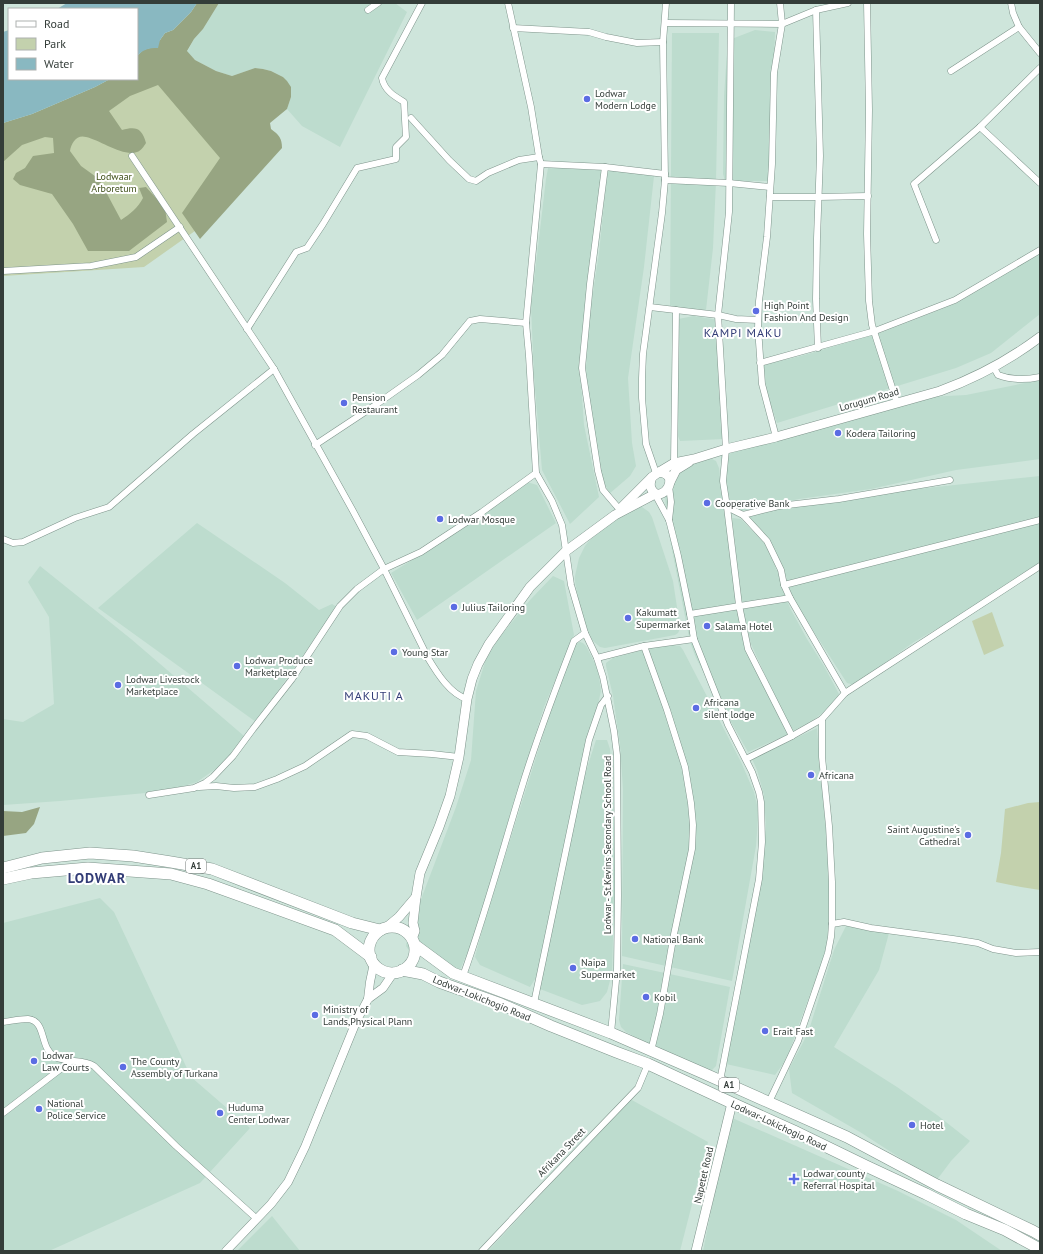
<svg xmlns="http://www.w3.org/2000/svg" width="1043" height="1254" font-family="'PT Sans',sans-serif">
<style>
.built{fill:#bddcce}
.green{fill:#c3d1ad}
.forest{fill:#97a582}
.water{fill:#89b8c1}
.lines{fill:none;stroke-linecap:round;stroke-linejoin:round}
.minor-casing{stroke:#7e948b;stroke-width:7}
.tertiary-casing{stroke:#7e948b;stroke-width:9}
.secondary-casing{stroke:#7e948b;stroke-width:10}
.trunk-casing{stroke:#7e948b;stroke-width:12}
.minor{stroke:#fff;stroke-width:6}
.tertiary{stroke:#fff;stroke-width:8}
.secondary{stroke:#fff;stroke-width:9}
.trunk{stroke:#fff;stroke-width:11}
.poi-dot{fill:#5b6ce3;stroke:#fff;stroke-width:1.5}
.labels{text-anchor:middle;stroke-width:4;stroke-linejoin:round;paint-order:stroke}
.shield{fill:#fff;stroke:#717774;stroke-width:1}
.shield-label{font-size:9px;font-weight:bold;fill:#343d39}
.poi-label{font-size:10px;fill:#343d39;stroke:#fff;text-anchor:start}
.park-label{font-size:10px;fill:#40511b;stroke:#fff}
.street-label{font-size:10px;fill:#343d39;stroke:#fff}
.quarter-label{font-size:12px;letter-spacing:1px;fill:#323c76;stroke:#fff}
.district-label{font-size:14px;font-weight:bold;letter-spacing:1px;fill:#323c76;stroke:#fff}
</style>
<rect width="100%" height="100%" fill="#cee5db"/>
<g class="built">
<polygon points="219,3 395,3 407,12 340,147 302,126 287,109 291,97 283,77 271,71 263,69 255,68 232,76 216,71 195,60 187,52 194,39 203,29"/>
<polygon points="755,30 775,32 771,153 768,181 725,181 723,174 724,96 727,52 729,40"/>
<polygon points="672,33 719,33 716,181 713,248 706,310 670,307"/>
<polygon points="548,168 602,170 587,291 580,368 584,425 599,497 570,524 542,470 534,377 531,306 546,179"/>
<polygon points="608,170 654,176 644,267 628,378 632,443 636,466 630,476 609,494 602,477 590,414 586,368 589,318 599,253 605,193"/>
<polygon points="1040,253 1040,314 991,353 956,368 777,423 768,396 763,365 801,356 880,333 957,303"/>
<polygon points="694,316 718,320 720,409 724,439 680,441 678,436 677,332 678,319"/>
<polygon points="1040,380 1040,459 956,470 871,489 799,499 742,511 732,502 727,496 720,448 928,397 966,395"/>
<polygon points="708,458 712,459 716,461 719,468 727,531 748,654 789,734 748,752 713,690 696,658 690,642 666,519 665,487 671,470"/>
<polygon points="1040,476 1040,562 952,620 914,642 854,685 847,683 790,595 786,576 775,552 748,516 776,510 853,499 917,489"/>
<polygon points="527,482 537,485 556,523 417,620 391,573 472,523"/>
<polygon points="638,506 642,507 649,512 652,517 673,581 680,627 679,631 678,633 675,635 605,648 600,647 592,640 581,614 575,581 575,576 579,558 585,546 590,540 631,507"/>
<polygon points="732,518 741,519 765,544 775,565 776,570 779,571 785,595 790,608 807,639 824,666 839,694 836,700 829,708 812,721 791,732 751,644 743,614"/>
<polygon points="197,523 285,583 319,610 332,604 337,607 256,722 98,608"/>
<polygon points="40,566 131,639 244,736 224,763 197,782 167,791 60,801 3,805 3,719 23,722 54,704 49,617 28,582"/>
<polygon points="553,576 564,581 574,635 544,707 507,825 482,910 472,942 459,972 410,952 406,946 409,929 420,902 456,807 471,760 476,691 486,659 499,638 530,600"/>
<polygon points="580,642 583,643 586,646 598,669 601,691 537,976 530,987 480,965 475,957 484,923 555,697 576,643"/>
<polygon points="673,645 680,646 683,650 741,762 754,792 757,805 758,820 756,846 732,981 622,956 623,789 620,745 613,696 606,666 606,663 613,658 650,648"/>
<polygon points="817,728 827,843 829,887 828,931 825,954 802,1016 790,1050 783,1064 775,1075 726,1064 743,979 757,901 766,829 764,795 757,770 752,759"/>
<polygon points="596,740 607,740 610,749 613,791 615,868 612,973 607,992 600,1001 582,1005 540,989 541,978 581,787"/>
<polygon points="100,898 114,912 191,1077 250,1128 200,1183 49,1251 3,1251 3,923"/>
<polygon points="846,926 889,933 879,970 834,1047 897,1087 937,1115 970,1141 951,1161 936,1181 860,1132 792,1093 789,1069 808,1033 834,950"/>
<polygon points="623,964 730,987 716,1066 710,1072 703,1073 626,1032 621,1027 619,1020"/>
<polygon points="630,1099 708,1142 680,1251 488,1251"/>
<polygon points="730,1117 898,1191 956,1220 1002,1251 703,1251"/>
<polygon points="272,1216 300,1251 237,1251"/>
</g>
<g class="green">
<polygon points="167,60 261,164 202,226 144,267 3,276 3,139 137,79"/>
<polygon points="992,612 1004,646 984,655 972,621"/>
<polygon points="1040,802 1040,890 1021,887 996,882 1001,853 1005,809 1028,803"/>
</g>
<g class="forest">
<path d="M197,3H219L203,29L194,39L187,51L195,60L216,71L232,76L255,68L263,69L271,71L283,77L287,81L291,87V97L287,109L270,123L271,129C279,135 282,138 282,148L200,239L182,213L220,158L158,85L130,96L109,111L122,130C136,126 142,128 146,143C144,146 141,151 137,152C123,157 100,140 86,137C77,134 71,143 70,151L81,166L99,179L121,220C130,214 138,208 143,198L139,188L146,187L165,208L167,222L129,251H88L73,224L52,194L20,185L13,179L16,173L25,168L33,156L54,153L53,138L45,137L22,145L3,162V123L32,114L95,87L110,79H137V56L143,50L150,48L160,40L165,33L173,30L191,12Z"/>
<polygon points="40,807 34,824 26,833 3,836 3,811 22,812"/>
</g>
<g class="water">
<path d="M67,3H197L191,12L173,30L165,33L160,40L158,48C148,48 144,49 137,56V9H57Z"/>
<polygon points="9,30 9,79 110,79 95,87 32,114 3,123 3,32"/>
</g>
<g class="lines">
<g class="minor-casing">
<g id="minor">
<polyline points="508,3 531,107 539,157 541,164 526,323 529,356 536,473 552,501 562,525 571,585 585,633 597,658 603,677 614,731 617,755 618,895 617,970 611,1033"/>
<polyline points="731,3 729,212 718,315 726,449 723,481 727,507 743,515 767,541 781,570 784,585 790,598 845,693"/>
<polyline points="867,3 869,110 867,234 869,301 872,325 897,403"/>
<polyline points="1011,3 1013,13 1019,27 1040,53"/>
<polyline points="368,10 378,3"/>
<polyline points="816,10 820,156 817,238 816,299 818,348"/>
<polyline points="665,23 782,24 816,10 848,3"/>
<polyline points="513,28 589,32 606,37 637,43 663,42"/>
<polyline points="951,71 1019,27"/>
<polyline points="411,118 449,160 469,179 476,181 488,173 519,160 539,157"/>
<polyline points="980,127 1040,183"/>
<path d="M132,156L274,369L353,511L384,569L428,658C437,673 450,694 467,699"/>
<polyline points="541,164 605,167 665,174"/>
<polyline points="605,167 590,284 582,368 598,471 603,490 620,510"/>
<polyline points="665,180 729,183 770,187"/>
<polyline points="770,197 818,197 868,196"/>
<polyline points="936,240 914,184 980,127 1040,68"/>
<polyline points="3,271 91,266 136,257 180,227"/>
<polyline points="650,307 718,315 736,319 758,320"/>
<path d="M247,329L296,252L307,248L323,224L357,168L396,159V147L406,137L404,102C394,96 384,90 382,78L422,3"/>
<polyline points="760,363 875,331 955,300 1040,250"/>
<path d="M994,368L998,375C1011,380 1026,380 1040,377"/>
<polyline points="776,437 762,384 758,328 759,301 767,237 772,164 774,73 782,24 780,3"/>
<polyline points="315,445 377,404 418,375 442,355 470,321 480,319 526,323"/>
<polyline points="674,463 676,310"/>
<polyline points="656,473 646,444 642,398 642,378 643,354 662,213 665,180 663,42 666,3"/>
<polyline points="669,486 671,502 669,520"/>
<polyline points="655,494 669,520 678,556 690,614 694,639 728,725 752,772 759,792 761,802 762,842 759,879 720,1081"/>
<polyline points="727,507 739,605 748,649 792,736"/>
<polyline points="743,515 779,506 839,499 950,480"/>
<polyline points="3,539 13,543 23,542 75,518 109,507 193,434 274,369"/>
<polyline points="784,585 1040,520"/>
<polyline points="690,614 790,598"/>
<polyline points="644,646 667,710 685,767 691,803 693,825 692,849 673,939 660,1014 651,1051"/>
<polyline points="597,658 644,646 694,639"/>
<polyline points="746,759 792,736 822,719 845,693 1040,566"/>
<polyline points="199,787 216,786 234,788 255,787 277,779 305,766 352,734 367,736 398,752 432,754 459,757"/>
<polyline points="149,795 194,788 205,783 213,777 233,756 253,729 292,679 340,606 357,589 384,569 421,552 482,512 536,473"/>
<polyline points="832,924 844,922 871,928 953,939 978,943 993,949 1016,953 1040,952"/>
<path d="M463,976C485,915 502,852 521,790C536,740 555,690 574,641L585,633"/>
<polyline points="534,1003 589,740 601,705 608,696"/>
<path d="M3,1022C11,1021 20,1019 28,1019C47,1021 39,1048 55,1057C68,1063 83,1059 94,1066L176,1146L257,1219"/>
<polyline points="769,1102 798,1041 821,974 828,953 831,937 832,924 832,882 829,826 822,757 822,719"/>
<polyline points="3,1113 71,1061"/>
<polyline points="482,1251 531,1199 638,1088 648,1064"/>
</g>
</g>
<g class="tertiary-casing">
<g id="tertiary">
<polyline points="368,999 370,982 374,963"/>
<polyline points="226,1251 271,1204 288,1182 305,1147 356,1022 368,999 383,988 394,972"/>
</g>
</g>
<g class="secondary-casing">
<g id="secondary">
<path d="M659,472L674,463L694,459L726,449L776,437L940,391C978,377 1008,361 1040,337"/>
<path d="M659,472C683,475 661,505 652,490C649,486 650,482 652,477Z"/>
<polyline points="670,482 676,470 689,462"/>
<polyline points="621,508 651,478"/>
<polyline points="387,927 399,917 416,897"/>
<polyline points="412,939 415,931 413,923 416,897 420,873 439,827 450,796 459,757 467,699 472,679 478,664 489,644 530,587 566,551 615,515 655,494"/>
<polyline points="696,1251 732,1103"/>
</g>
</g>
<g class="trunk-casing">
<g id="trunk">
<polyline points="3,868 42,858 90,853 133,856 171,862 212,869 352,923 380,930"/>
<polyline points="3,879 31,873 88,868 171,874 208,884 335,930 371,957"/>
<circle cx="392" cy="950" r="23"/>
<polyline points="415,945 453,973 611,1033 703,1073 847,1137 937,1185 1033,1231 1040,1235"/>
<polyline points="402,970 423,974 439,982 501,1004 551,1026 616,1052 648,1064 732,1103 794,1131 866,1166 926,1194 966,1214 1005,1230 1040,1249"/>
</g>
</g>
<use href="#minor" class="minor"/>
<use href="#tertiary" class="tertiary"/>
<use href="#secondary" class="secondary"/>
<use href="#trunk" class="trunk"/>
</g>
<g class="poi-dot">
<circle cx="587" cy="99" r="4"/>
<circle cx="756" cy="311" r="4"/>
<circle cx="344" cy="403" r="4"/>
<circle cx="838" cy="433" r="4"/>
<circle cx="707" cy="503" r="4"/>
<circle cx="440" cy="519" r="4"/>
<circle cx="454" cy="607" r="4"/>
<circle cx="628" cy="618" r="4"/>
<circle cx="707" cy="626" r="4"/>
<circle cx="394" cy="652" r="4"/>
<circle cx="237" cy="666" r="4"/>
<circle cx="118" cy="685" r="4"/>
<circle cx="696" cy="708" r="4"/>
<circle cx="811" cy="775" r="4"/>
<circle cx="968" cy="835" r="4"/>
<circle cx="635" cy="939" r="4"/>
<circle cx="573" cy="968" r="4"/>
<circle cx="646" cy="997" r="4"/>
<circle cx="315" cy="1015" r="4"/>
<circle cx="765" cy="1031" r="4"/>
<circle cx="34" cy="1061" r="4"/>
<circle cx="123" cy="1067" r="4"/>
<circle cx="39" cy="1109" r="4"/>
<circle cx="220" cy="1113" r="4"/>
<circle cx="912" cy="1125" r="4"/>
<path d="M792 1173h4v4h4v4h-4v4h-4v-4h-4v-4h4z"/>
</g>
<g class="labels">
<g class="shield">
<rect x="186" y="859" width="20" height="14" rx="3"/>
<rect x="719" y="1078" width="20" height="14" rx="3"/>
</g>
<g class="shield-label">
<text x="196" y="869">A1</text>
<text x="729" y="1088">A1</text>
</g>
<g class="poi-label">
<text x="595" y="97">Lodwar<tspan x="595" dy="12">Modern Lodge</tspan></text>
<text x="764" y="309">High Point<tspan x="764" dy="12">Fashion And Design</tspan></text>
<text x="352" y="401">Pension<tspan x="352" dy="12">Restaurant</tspan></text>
<text x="846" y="437">Kodera Tailoring</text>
<text x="715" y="507">Cooperative Bank</text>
<text x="448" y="523">Lodwar Mosque</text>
<text x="462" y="611">Julius Tailoring</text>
<text x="636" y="616">Kakumatt<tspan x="636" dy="12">Supermarket</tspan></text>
<text x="715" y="630">Salama Hotel</text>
<text x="402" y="656">Young Star</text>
<text x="245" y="664">Lodwar Produce<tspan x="245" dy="12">Marketplace</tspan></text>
<text x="126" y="683">Lodwar Livestock<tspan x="126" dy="12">Marketplace</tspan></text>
<text x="704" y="706">Africana<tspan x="704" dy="12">silent lodge</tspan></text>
<text x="819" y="779">Africana</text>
<text x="960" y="833" text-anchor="end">Saint Augustine's<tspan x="960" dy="12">Cathedral</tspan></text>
<text x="643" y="943">National Bank</text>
<text x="581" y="966">Naipa<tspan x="581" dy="12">Supermarket</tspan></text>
<text x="654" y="1001">Kobil</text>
<text x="323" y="1013">Ministry of<tspan x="323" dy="12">Lands,Physical Plann</tspan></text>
<text x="773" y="1035">Erait Fast</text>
<text x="42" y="1059">Lodwar<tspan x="42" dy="12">Law Courts</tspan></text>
<text x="131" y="1065">The County<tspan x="131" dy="12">Assembly of Turkana</tspan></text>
<text x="47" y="1107">National<tspan x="47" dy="12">Police Service</tspan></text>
<text x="228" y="1111">Huduma<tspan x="228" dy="12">Center Lodwar</tspan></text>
<text x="920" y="1129">Hotel</text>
<text x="803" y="1177">Lodwar county<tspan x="803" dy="12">Referral Hospital</tspan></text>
</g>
<g class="park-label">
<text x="114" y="180">Lodwaar<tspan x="114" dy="12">Arboretum</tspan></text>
</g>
<g class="street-label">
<text transform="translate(869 399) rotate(-16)" y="4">Lorugum Road</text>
<text transform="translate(607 845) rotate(-90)" y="4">Lodwar - St.Kevins Secondary School Road</text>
<text transform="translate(482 998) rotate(22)" y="4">Lodwar-Lokichogio Road</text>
<text transform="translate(779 1125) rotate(25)" y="4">Lodwar-Lokichogio Road</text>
<text transform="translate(561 1152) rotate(-46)" y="4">Afrikana Street</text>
<text transform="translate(703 1175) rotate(-77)" y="4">Napetet Road</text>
</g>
<g class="quarter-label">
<text x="743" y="337">KAMPI MAKU</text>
<text x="374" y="700">MAKUTI A</text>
</g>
<g class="district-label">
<text x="97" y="883">LODWAR</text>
</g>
</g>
<rect width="1043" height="1254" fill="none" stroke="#343d39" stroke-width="8"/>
<rect x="8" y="8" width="130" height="72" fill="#ffffff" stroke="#aeb1b0"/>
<rect x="16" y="21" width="20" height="6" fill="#ffffff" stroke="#aeb1b0"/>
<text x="44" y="28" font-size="12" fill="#343d39">Road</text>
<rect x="16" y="38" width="20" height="12" fill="#c3d1ad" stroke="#aeb1b0"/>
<text x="44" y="48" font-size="12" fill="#343d39">Park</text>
<rect x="16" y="58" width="20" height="12" fill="#89b8c1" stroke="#aeb1b0"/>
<text x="44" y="68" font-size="12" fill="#343d39">Water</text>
</svg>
